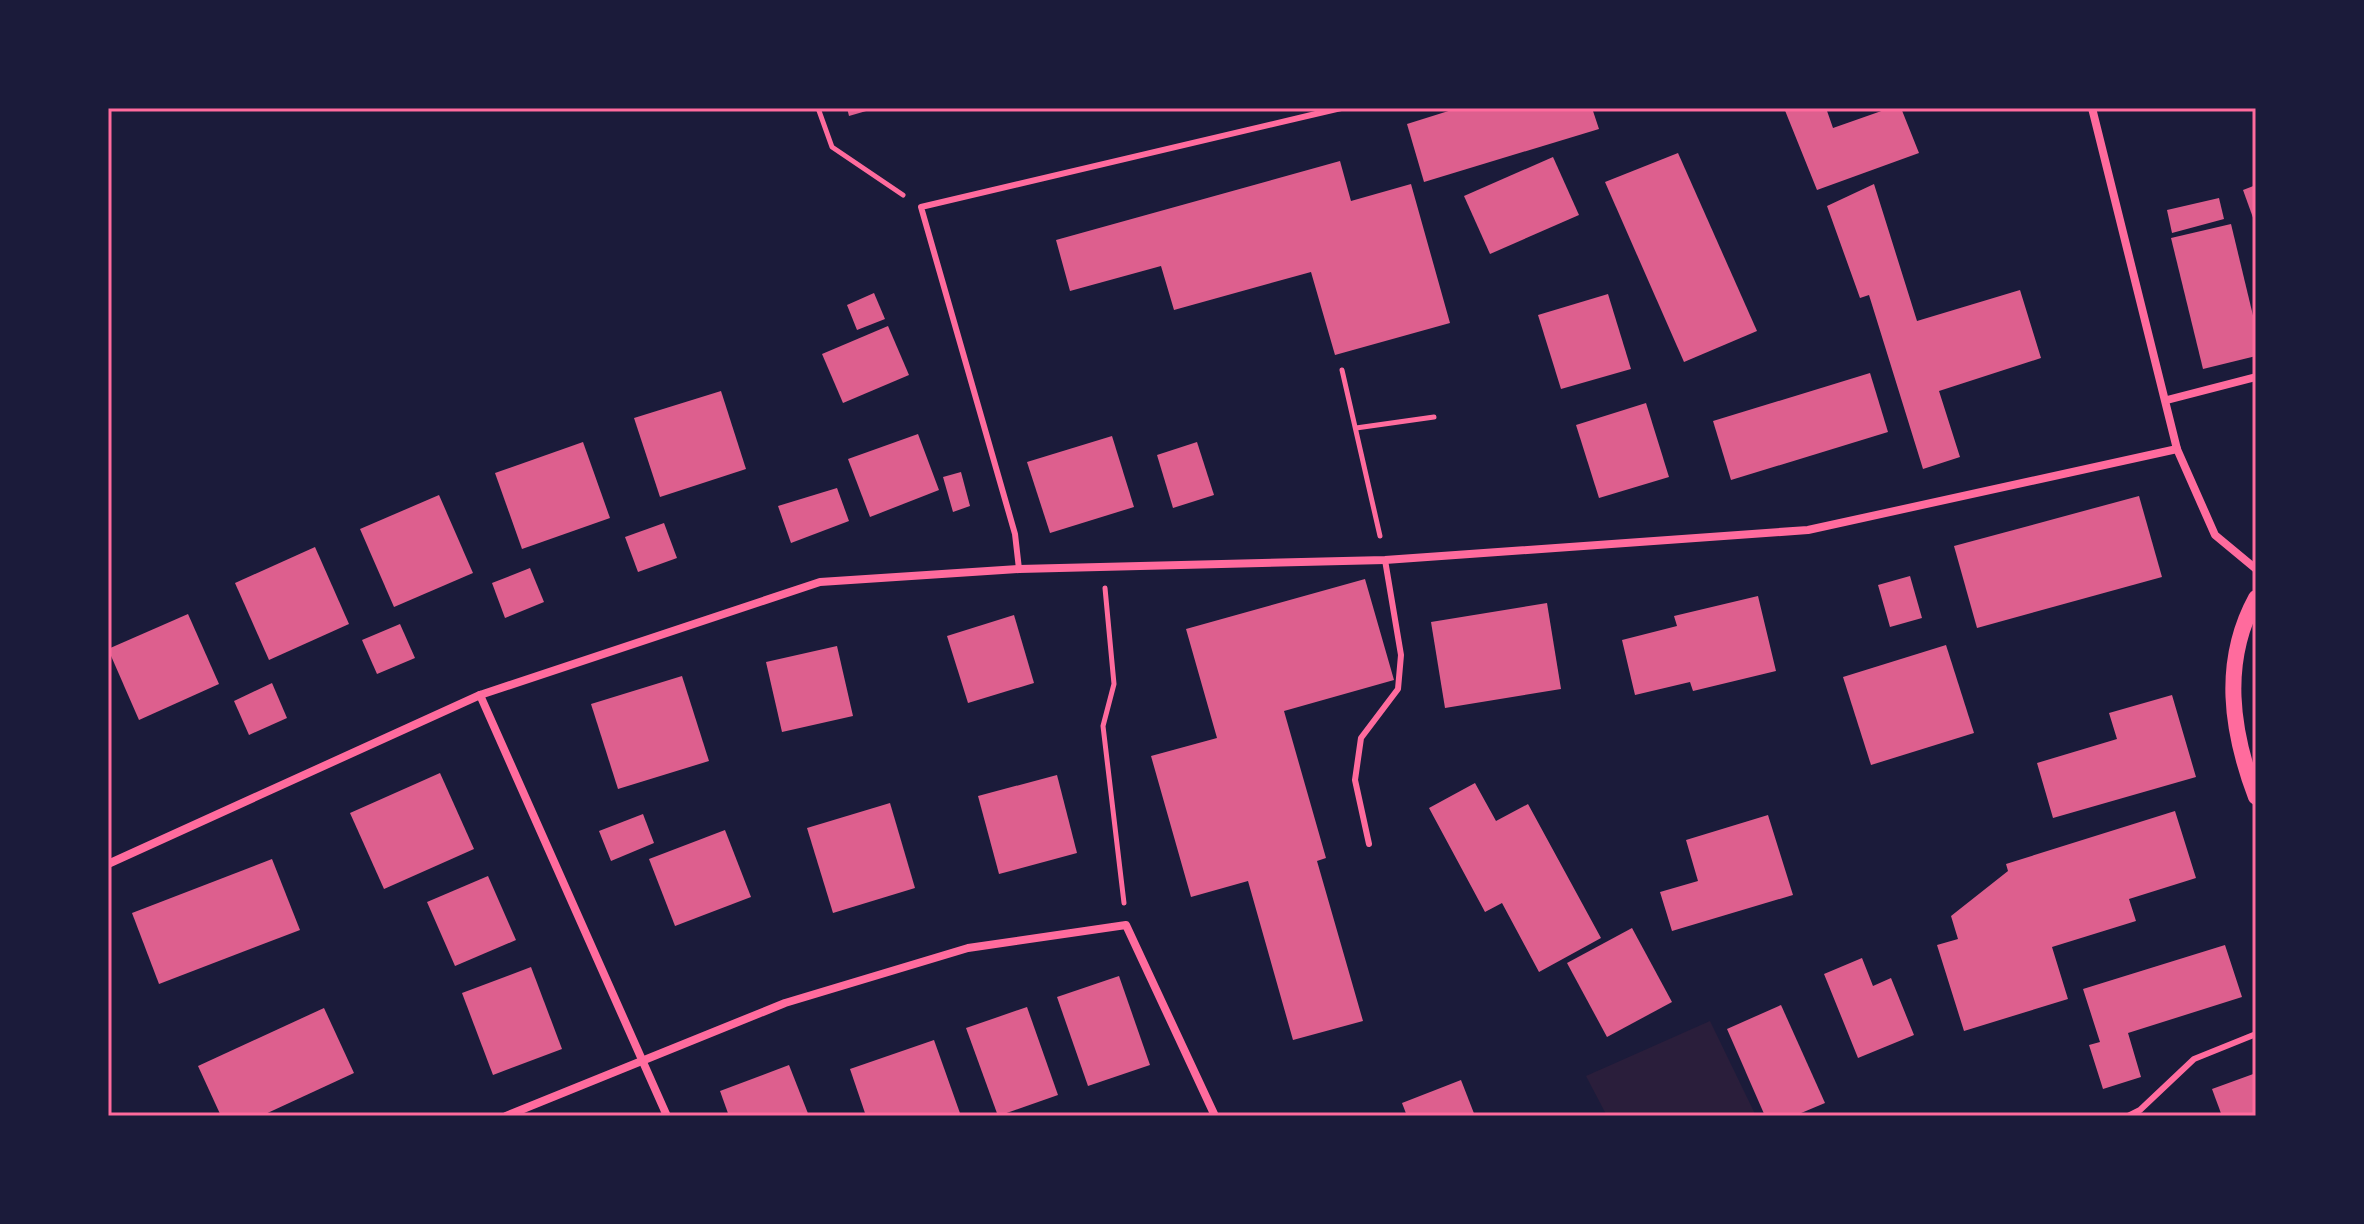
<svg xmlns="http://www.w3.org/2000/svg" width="2364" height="1224" font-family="Raleway,sans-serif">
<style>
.green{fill:#2a1e3b}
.building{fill:#dd5f8e}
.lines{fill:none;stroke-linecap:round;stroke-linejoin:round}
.path{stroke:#ff6b9d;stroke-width:5}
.service{stroke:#ff6b9d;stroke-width:6}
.minor{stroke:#ff6b9d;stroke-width:8}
.secondary{stroke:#ff6b9d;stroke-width:16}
.neatline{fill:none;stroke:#ff6b9d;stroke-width:3}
</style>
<rect width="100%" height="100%" fill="#1b1b3a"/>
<polygon class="green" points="1710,1021 1756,1116 1607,1116 1586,1076"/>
<g class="building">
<polygon points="847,108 873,108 873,109 849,116"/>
<polygon points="1458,108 1592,108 1599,129 1424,182 1407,124"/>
<polygon points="1784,108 1826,108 1833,128 1890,108 1901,108 1919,153 1817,190"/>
<polygon points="1678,153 1757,331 1684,362 1605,182"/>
<polygon points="1553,157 1579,215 1490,254 1464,196"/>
<polygon points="1340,161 1351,201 1411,184 1450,323 1335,355 1311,272 1174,310 1161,266 1070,291 1056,240"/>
<polygon points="1874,184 1917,321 2020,290 2041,358 1939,391 1960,457 1923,469 1869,295 1860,298 1827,206"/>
<polygon points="2256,185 2256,226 2243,190"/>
<polygon points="2219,198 2224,219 2172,233 2167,210"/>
<polygon points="2231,224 2256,328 2256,356 2203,369 2171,238"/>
<polygon points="874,293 885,319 857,330 847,305"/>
<polygon points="1608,294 1631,369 1561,389 1538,315"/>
<polygon points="888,326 909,375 843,403 822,354"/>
<polygon points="1870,373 1888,432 1731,480 1713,421"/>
<polygon points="721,391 746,469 660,497 634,418"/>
<polygon points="1646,403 1669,477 1599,498 1576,425"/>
<polygon points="918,434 939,490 870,517 848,459"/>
<polygon points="1112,436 1134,507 1050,533 1027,462"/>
<polygon points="583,442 610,518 522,549 495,473"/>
<polygon points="1197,442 1214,495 1173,508 1157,455"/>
<polygon points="961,472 970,506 953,512 943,477"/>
<polygon points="837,488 849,521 791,543 778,506"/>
<polygon points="439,495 473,573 394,607 360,529"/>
<polygon points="2139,496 2162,577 1977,628 1954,546"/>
<polygon points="664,523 677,558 638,572 625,537"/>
<polygon points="315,547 349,624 269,660 235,583"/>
<polygon points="530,568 544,602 505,618 492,583"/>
<polygon points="1910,576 1922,618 1890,627 1878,585"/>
<polygon points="1365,579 1394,680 1284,711 1326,858 1317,861 1363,1021 1293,1040 1248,881 1191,897 1151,756 1217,738 1186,629"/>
<polygon points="1758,596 1776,671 1693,691 1690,682 1635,695 1622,640 1677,626 1674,616"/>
<polygon points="1547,603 1561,689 1445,708 1431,622"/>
<polygon points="188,614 219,684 139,720 108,649"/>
<polygon points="1014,615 1034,683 968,703 947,636"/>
<polygon points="400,624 415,658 377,674 362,640"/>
<polygon points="1946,645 1974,733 1871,765 1843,677"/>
<polygon points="837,646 853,716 782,732 766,662"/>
<polygon points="682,676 709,761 618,789 591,704"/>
<polygon points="272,683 287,718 249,735 234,701"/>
<polygon points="2172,695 2196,777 2053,818 2037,763 2117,739 2109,713"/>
<polygon points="440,773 474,849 384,889 350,813"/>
<polygon points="1057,775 1077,853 999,874 978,796"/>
<polygon points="1475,783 1496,821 1528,804 1601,938 1539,972 1502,903 1485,912 1429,808"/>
<polygon points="890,803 915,888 833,913 807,828"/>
<polygon points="2175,811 2196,878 2129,899 2136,921 2052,947 2068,999 1964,1031 1937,945 1958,939 1951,916 2008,871 2006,864"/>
<polygon points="643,814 654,843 611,861 599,831"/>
<polygon points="1768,815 1793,895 1672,931 1660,892 1698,881 1686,840"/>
<polygon points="725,830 751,897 675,926 649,859"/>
<polygon points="272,859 300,930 159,984 132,913"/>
<polygon points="488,876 516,940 455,966 427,902"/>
<polygon points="1632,928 1672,1002 1607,1037 1567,963"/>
<polygon points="2225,945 2242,997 2128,1033 2141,1077 2103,1089 2089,1045 2100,1042 2083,989"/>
<polygon points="1862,958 1873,986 1891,978 1914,1035 1858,1058 1824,974"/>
<polygon points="531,967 562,1049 493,1075 462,993"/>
<polygon points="1119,976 1150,1065 1088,1086 1057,997"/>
<polygon points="1781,1005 1825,1103 1794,1116 1765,1116 1727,1029"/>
<polygon points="1027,1007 1058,1095 998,1116 966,1028"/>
<polygon points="324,1008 354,1073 261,1116 221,1116 198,1066"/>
<polygon points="934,1040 961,1116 866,1116 850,1069"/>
<polygon points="789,1065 809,1116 729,1116 720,1091"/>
<polygon points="2256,1073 2256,1116 2222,1116 2212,1089"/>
<polygon points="1461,1080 1475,1116 1407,1116 1402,1103"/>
</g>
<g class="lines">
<g class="path">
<polyline points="818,108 832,147 903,195"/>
<polyline points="1342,370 1380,536"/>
<polyline points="1356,428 1434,417"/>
<polyline points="1105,588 1114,684 1103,726 1124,903"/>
</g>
<g class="service">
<polyline points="1019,569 1015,534 921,207 1341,108"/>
<polyline points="1369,844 1355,780 1361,738 1398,689 1401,655 1385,560"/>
<polyline points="2128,1116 2140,1110 2194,1059 2256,1034"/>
</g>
<g class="minor">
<polyline points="2092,108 2177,449 2215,535 2256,569"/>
<polyline points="2167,400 2256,377"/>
<polyline points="480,695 667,1116"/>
<polyline points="108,864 480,695 820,582 1019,569 1385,560 1808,530 2177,449"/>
<polyline points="506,1116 785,1003 968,948 1126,925 1215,1116"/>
</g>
<path class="secondary" d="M2256,598C2221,662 2231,731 2256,797"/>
</g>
<rect width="2364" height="1224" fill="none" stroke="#1b1b3a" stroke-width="220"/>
<rect x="110" y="110" width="2144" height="1004" class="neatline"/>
</svg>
